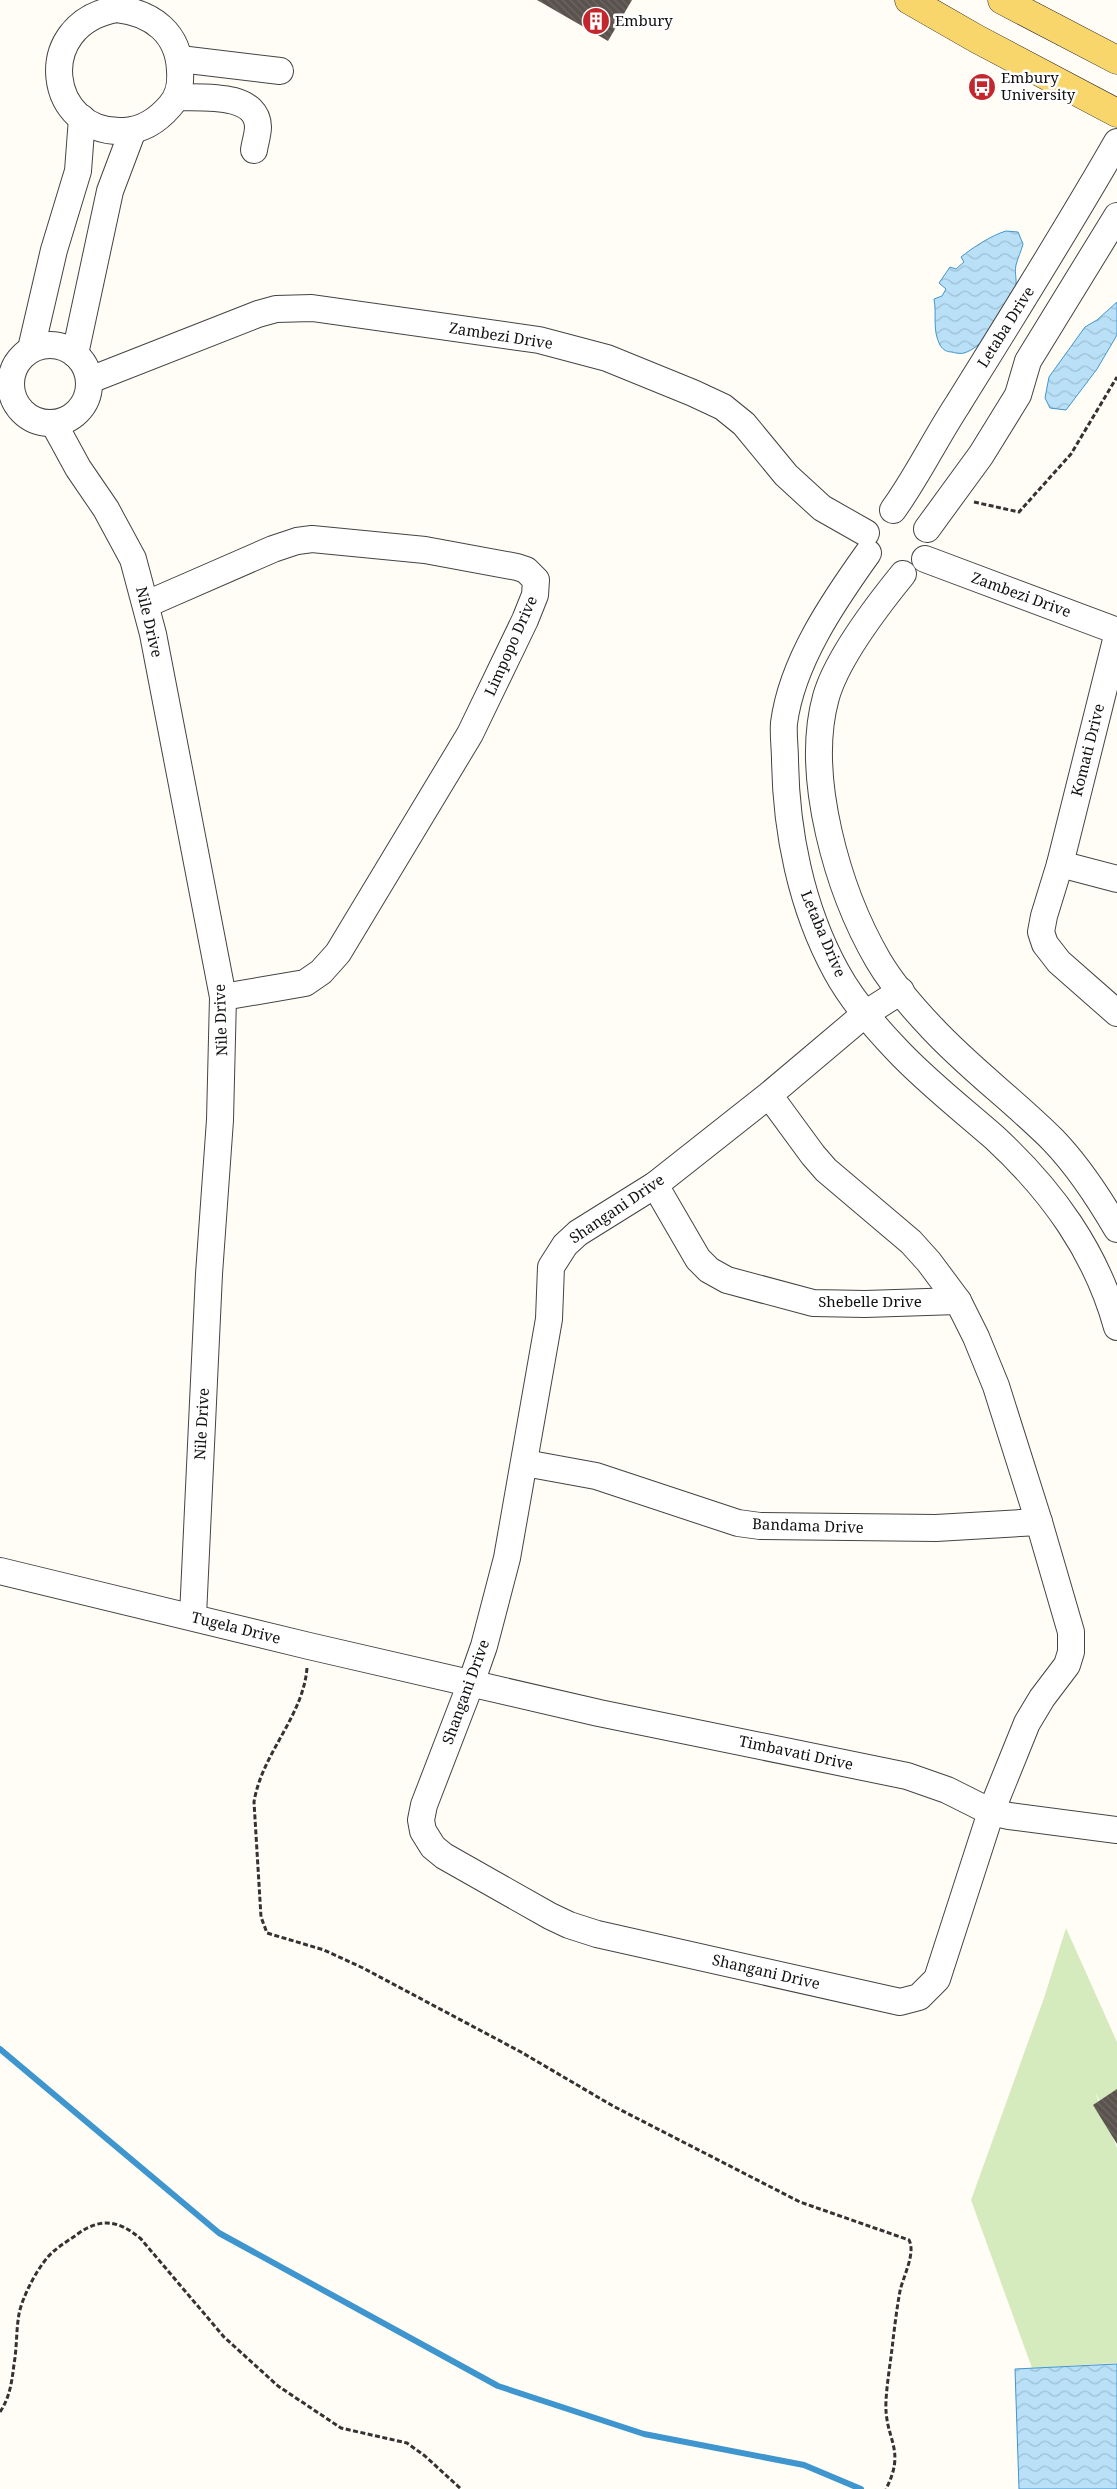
<svg xmlns="http://www.w3.org/2000/svg" width="1117" height="2489" font-family="'Noto Serif',serif">
<style>
.park{fill:#d5ebbd}
.water{fill:url(#water-waves);stroke:#3f96cf}
.lines{fill:none;stroke-linecap:round;stroke-linejoin:round}
.stream{stroke:#3f96cf;stroke-width:6}
.building{fill:url(#building-back-hatch)}
.minor-casing{stroke:#444;stroke-width:28}
.major-casing{stroke:#222;stroke-width:29}
.path{stroke:#333;stroke-width:3;stroke-dasharray:5 2.5;stroke-linecap:butt}
.minor{stroke:#fff;stroke-width:26}
.major{stroke:#f9d66b;stroke-width:28}
.labels{text-anchor:middle;stroke-width:5;stroke-linejoin:round;paint-order:stroke}
.poi-label{font-size:15px;fill:#111;stroke:#fff;text-anchor:start}
.street-label{font-size:15px;fill:#111;stroke:#fff}
</style>
<defs>
<pattern id="water-waves" width="16" height="10" patternUnits="userSpaceOnUse" patternTransform="scale(1.25)"><rect width="16" height="10" fill="#b9e0f7"/><path d="M0 5q4-4 8 0t8 0" fill="none" stroke="#9ebfd3"/></pattern>
<pattern id="building-back-hatch" width="6" height="6" patternUnits="userSpaceOnUse" patternTransform="scale(1.25)"><rect width="6" height="6" fill="#5a524d"/><path d="M-1 5l2 2M0 0l6 6M5-1l2 2" fill="none" stroke="#6d6662"/></pattern>
</defs>
<rect width="100%" height="100%" fill="#fffdf5"/>
<polygon class="park" points="1066,1928 1117,2042 1117,2092 1100,2101 1095,2092 1117,2148 1117,2363 1032,2368 971,2200 1044,1998"/>
<g class="water">
<path d="M1006,231L1018,232L1023,244C1021,252 1018,257 1016,265C1014,274 1018,281 1015,291C1007,311 985,347 964,353C961,354 955,353 952,352C947,352 943,350 940,345C932,330 937,315 934,299L942,296L946,289L939,283L950,267L956,269L964,262L961,257C972,248 992,235 1006,231Z"/>
<polygon points="1117,302 1117,335 1097,369 1066,410 1050,408 1045,398 1049,377 1085,327 1097,320"/>
<polygon points="1117,2364 1117,2489 1019,2489 1015,2369"/>
</g>
<g class="lines">
<polyline class="stream" points="0,2049 219,2233 498,2386 644,2434 804,2465 861,2489"/>
</g>
<g class="building">
<polygon points="537,0 632,0 608,41"/>
<polygon points="1117,2089 1117,2144 1093,2105"/>
</g>
<g class="lines">
<g class="minor-casing">
<g id="minor">
<path d="M117,9C153,13 179,34 180,71C181,85 179,96 170,106C158,120 143,130 124,131C47,135 31,24 117,9Z"/>
<polyline points="180,59 280,71"/>
<path d="M178,97C201,98 257,92 258,127C258,134 255,143 254,150"/>
<circle cx="50" cy="384" r="39"/>
<polyline points="31,349 54,250 78,171 82,118"/>
<polyline points="75,354 110,191 133,130"/>
<polyline points="90,380 258,314 276,309 312,308 539,340 607,358 693,393 723,407 744,424 786,475 822,508 866,533"/>
<polyline points="54,424 78,468 106,509 133,559 153,634 223,997 220,1120 209,1274 193,1616"/>
<path d="M893,510C917,477 935,439 958,404C1012,317 1066,231 1117,142"/>
<polyline points="927,529 981,455 1018,395 1028,361 1117,216"/>
<path d="M868,553C833,602 792,662 784,723C783,735 785,748 785,760C786,831 801,907 836,971C851,999 874,1026 897,1050C927,1082 962,1109 995,1138C1052,1191 1096,1251 1117,1327"/>
<polyline points="925,559 1117,631"/>
<path d="M903,574C877,606 837,658 826,697C804,776 838,891 878,960C892,984 913,1008 932,1028C969,1068 1014,1101 1053,1140C1078,1166 1099,1198 1117,1229"/>
<polyline points="147,604 273,549 297,541 312,539 425,550 517,567 526,570 536,580 535,595 525,620 470,734 338,953 321,972 305,983 223,997"/>
<polyline points="1117,636 1060,864 1044,916 1041,932 1045,944 1059,962 1117,1013"/>
<polyline points="1060,864 1117,879"/>
<polyline points="769,1095 813,1155 826,1170 911,1242 929,1262 958,1301 976,1337 996,1386 1039,1522 1071,1632 1071,1652 1067,1665 1042,1698 1027,1723 991,1812 937,1979 919,1997 900,2002 597,1934 569,1925 550,1916 444,1856 433,1847 423,1831 421,1820 424,1805 471,1683 484,1646 507,1558 549,1319 551,1267 565,1245 578,1233 655,1185 769,1095 865,1014 901,991"/>
<polyline points="655,1185 698,1259 709,1270 727,1280 813,1303 865,1304 958,1301"/>
<polyline points="525,1463 596,1476 738,1523 760,1526 936,1528 1039,1522"/>
<polyline points="0,1571 309,1646 599,1713 907,1776 947,1790 991,1812 1009,1816 1117,1830"/>
</g>
</g>
<g class="major-casing">
<g id="major">
<polyline points="909,0 977,39 1117,113"/>
<polyline points="1002,0 1117,60"/>
</g>
</g>
<g class="path">
<polyline points="974,502 1019,512 1071,454 1117,377"/>
<path d="M307,1668C303,1717 262,1753 254,1802L261,1917L267,1933L324,1950L363,1968L521,2052L613,2106L800,2202L909,2240C916,2253 903,2277 900,2291C897,2307 895,2324 893,2340C891,2360 887,2381 886,2401C884,2440 907,2448 886,2489"/>
<path d="M0,2412C10,2397 12,2381 14,2364C17,2348 16,2331 19,2314C22,2297 40,2262 54,2251C62,2244 71,2239 79,2233C102,2217 120,2221 141,2239L224,2337L278,2386L341,2428L407,2443L425,2456L461,2489"/>
</g>
<use href="#minor" class="minor"/>
<use href="#major" class="major"/>
</g>
<defs>
<g id="building-disc" transform="scale(1.4375)"><circle r="9.5" fill="#c4262e" stroke="#fff"/><path d="M-4-6H4V6H1V3H-1V6H-4ZM-2.5-4.3h1.7v1.8h-1.7ZM.8-4.3h1.7v1.8H.8ZM-2.5-1h1.7V.8h-1.7ZM.8-1h1.7V.8H.8Z" fill="#fff"/></g>
<g id="bus-disc" transform="scale(1.4375)"><circle r="9.5" fill="#c4262e" stroke="#fff"/><path d="M-5-6H5V4H4V6H2V4H-2V6H-4V4H-5ZM-3.5-4V0h7V-4ZM-3.5 1.2v1.5H-2V1.2ZM2 1.2v1.5H3.5V1.2Z" fill="#fff"/></g>
</defs>
<g fill-rule="evenodd">
<use href="#building-disc" x="596" y="21"/>
<use href="#bus-disc" x="982" y="87"/>
</g>
<g class="labels">
<g class="poi-label">
<text x="615" y="26">Embury</text>
<text x="1001" y="83">Embury<tspan x="1001" dy="17">University</tspan></text>
</g>
<g class="street-label">
<text transform="translate(1006 327) rotate(-58)" y="5">Letaba Drive</text>
<text transform="translate(501 336) rotate(9)" y="5">Zambezi Drive</text>
<text transform="translate(1021 595) rotate(20)" y="5">Zambezi Drive</text>
<text transform="translate(149 622) rotate(77)" y="5">Nile Drive</text>
<text transform="translate(511 646) rotate(-66)" y="5">Limpopo Drive</text>
<text transform="translate(1088 750) rotate(-76)" y="5">Komati Drive</text>
<text transform="translate(823 934) rotate(67)" y="5">Letaba Drive</text>
<text transform="translate(221 1020) rotate(-92)" y="5">Nile Drive</text>
<text transform="translate(617 1209) rotate(-34)" y="5">Shangani Drive</text>
<text x="870" y="1307">Shebelle Drive</text>
<text transform="translate(202 1424) rotate(-87)" y="5">Nile Drive</text>
<text transform="translate(808 1526) rotate(2)" y="5">Bandama Drive</text>
<text transform="translate(236 1628) rotate(14)" y="5">Tugela Drive</text>
<text transform="translate(466 1692) rotate(-70)" y="5">Shangani Drive</text>
<text transform="translate(796 1753) rotate(12)" y="5">Timbavati Drive</text>
<text transform="translate(766 1972) rotate(13)" y="5">Shangani Drive</text>
</g>
</g>
</svg>
